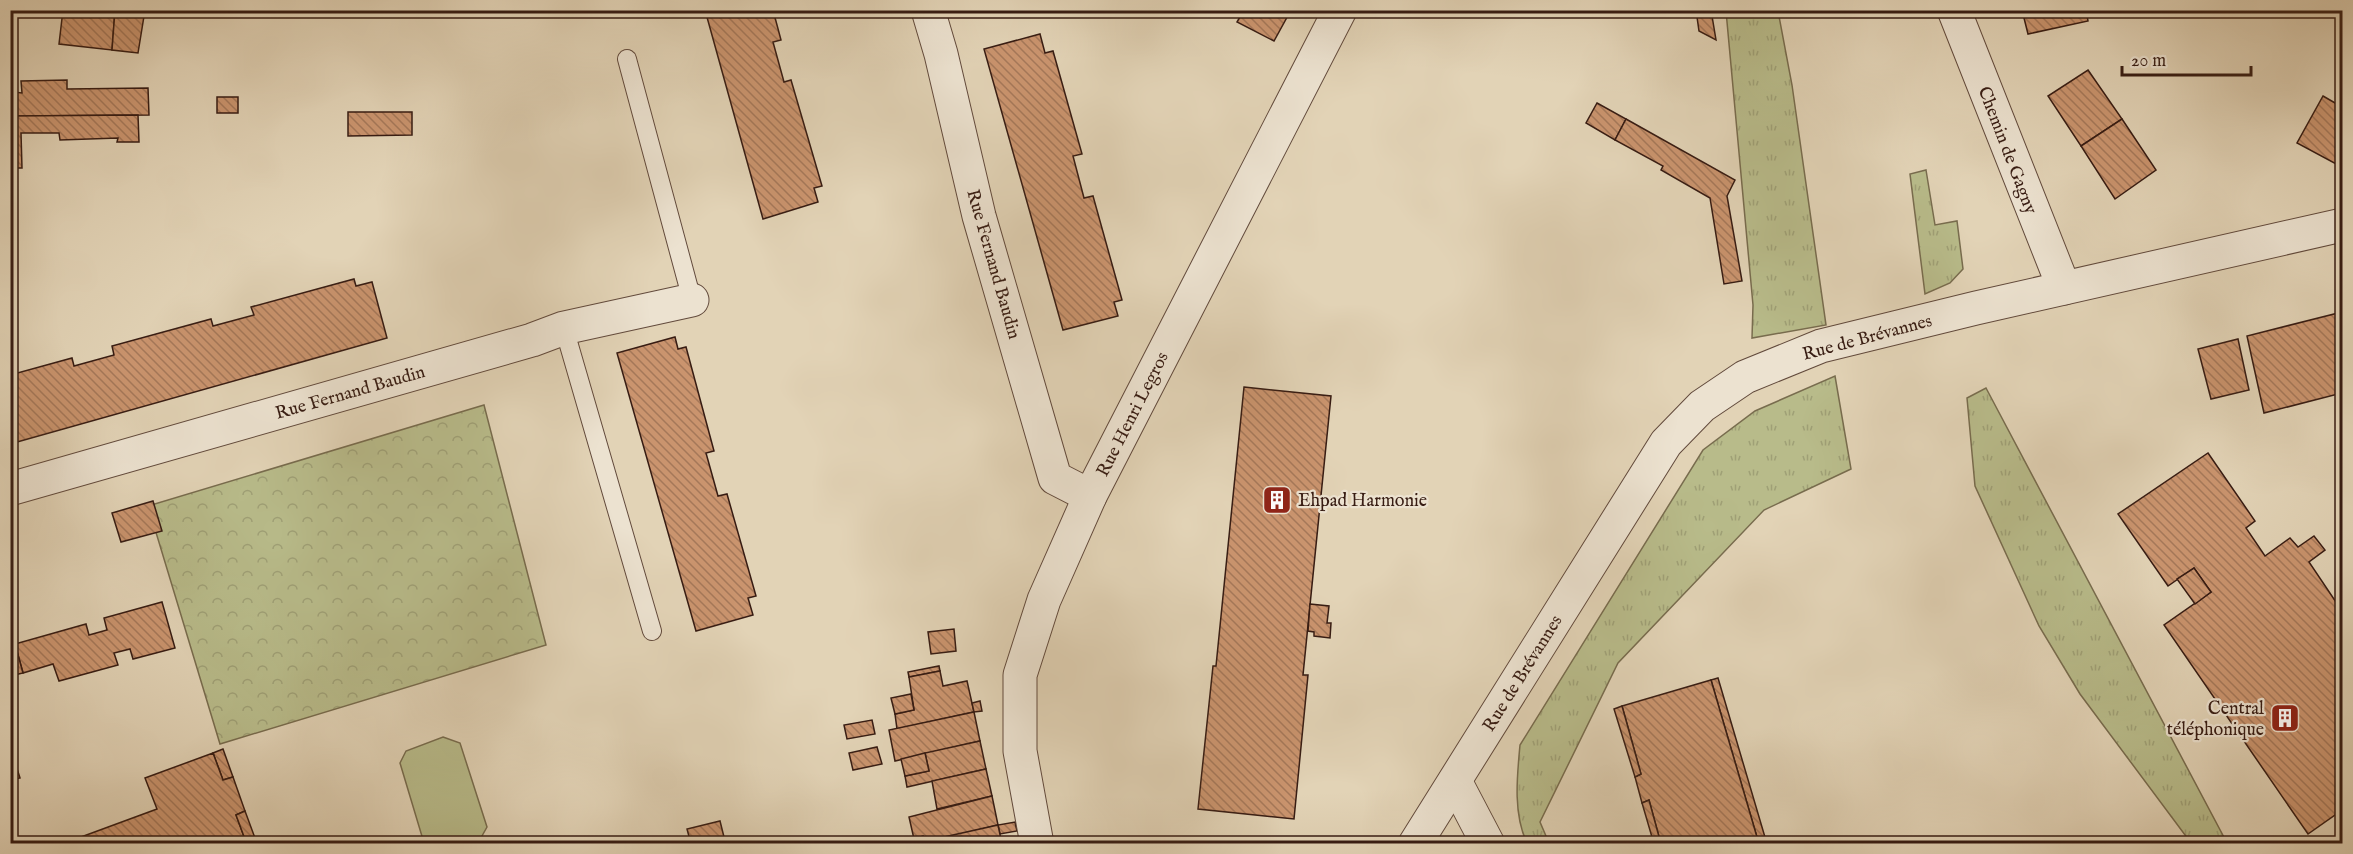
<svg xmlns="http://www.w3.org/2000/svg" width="2353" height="854" font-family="'IM FELL English',serif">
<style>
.grass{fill:url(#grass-tufts);stroke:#786c4e;stroke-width:1.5}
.forest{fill:url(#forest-crowns);stroke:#786c4e;stroke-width:1.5}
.pitch{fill:#b8bb8a;stroke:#786c4e;stroke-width:1.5}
.building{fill:url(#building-back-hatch);stroke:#371c13;stroke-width:1.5}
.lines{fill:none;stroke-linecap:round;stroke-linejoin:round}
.lane-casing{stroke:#624a3c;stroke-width:20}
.street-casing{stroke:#624a3c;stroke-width:35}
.lane{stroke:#ece2d0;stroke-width:18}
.street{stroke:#ece2d0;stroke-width:33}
.labels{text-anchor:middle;stroke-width:4.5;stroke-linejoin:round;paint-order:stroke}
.street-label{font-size:18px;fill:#371c13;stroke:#ece2d0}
.poi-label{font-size:18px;fill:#371c13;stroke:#ece2d0;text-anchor:start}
</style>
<defs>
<pattern id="grass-tufts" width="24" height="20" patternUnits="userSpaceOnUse" patternTransform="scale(1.5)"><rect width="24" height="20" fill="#b8bb8a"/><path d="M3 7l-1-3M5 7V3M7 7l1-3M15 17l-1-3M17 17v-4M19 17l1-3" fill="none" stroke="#9fa076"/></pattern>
<pattern id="forest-crowns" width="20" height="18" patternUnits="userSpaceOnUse" patternTransform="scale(1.5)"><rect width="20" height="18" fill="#b8bb8a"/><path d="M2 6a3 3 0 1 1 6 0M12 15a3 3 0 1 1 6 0" fill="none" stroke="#9fa076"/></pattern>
<pattern id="building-back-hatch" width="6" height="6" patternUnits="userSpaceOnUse" patternTransform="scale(1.5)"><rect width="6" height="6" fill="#ca946e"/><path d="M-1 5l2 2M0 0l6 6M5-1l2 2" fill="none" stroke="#a57859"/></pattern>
</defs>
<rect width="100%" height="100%" fill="#e2d3b6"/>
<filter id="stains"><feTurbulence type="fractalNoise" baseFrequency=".00333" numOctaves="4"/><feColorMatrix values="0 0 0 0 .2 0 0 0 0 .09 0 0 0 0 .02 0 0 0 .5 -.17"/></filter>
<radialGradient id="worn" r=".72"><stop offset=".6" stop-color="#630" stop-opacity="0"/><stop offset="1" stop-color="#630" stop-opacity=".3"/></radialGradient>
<g class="grass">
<polygon points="1726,11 1778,11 1792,85 1826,325 1752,338 1753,305"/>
<polygon points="1926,170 1935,225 1957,221 1963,269 1950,283 1925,294 1910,174"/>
<path d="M1835,376L1851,469L1764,510L1618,663L1540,822L1549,843H1527C1513,814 1517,777 1520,745L1703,450L1755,411Z"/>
<polygon points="1986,388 2227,843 2191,843 2080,694 2039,626 1975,486 1967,398"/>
</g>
<polygon class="forest" points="484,405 546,645 220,744 148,506"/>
<polygon class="pitch" points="443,737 460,743 487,827 478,843 424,843 400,763 406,751"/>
<g class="building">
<polygon points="63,10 115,10 112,50 59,44"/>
<polygon points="115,10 145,10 138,53 112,50"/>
<polygon points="705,10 773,10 781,40 773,42 784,82 791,80 822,186 814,188 818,202 763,219"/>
<polygon points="1244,10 1291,10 1274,41 1237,22"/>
<polygon points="1696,10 1711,10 1716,40 1699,31"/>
<polygon points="2022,10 2086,10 2088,21 2028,34"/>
<polygon points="1040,34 1045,53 1053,51 1082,154 1073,156 1084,198 1093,196 1122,300 1114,302 1118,316 1063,330 984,49"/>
<polygon points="2088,70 2122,119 2081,146 2048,96"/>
<polygon points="67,80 67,89 148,88 149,115 14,116 14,92 22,93 21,81"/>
<polygon points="2323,96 2342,107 2342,157 2338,165 2297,143"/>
<rect x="217" y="97" width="21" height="16"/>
<polygon points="1597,103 1626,119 1615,140 1586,123"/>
<polygon points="348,112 412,112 412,135 348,136"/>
<polygon points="138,115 139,142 117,142 118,138 60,140 59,133 21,133 22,168 10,168 10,116"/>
<polygon points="1626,119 1735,180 1727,196 1742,281 1724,284 1710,198 1661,170 1663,166 1615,140"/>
<polygon points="2122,119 2156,170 2115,199 2081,146"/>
<polygon points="354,279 356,286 372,282 387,338 10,444 10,375 72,358 74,366 114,355 112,346 211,319 213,326 254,315 251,307"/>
<polygon points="2342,312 2342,393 2264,413 2247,336"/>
<polygon points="675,337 678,349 686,347 714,451 706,453 718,496 727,494 756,596 748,598 753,615 696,631 617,353"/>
<polygon points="2238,339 2249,390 2211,399 2198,349"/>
<polygon points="1244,387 1331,396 1303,675 1308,675 1294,819 1198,809 1213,666 1216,666"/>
<polygon points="2208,453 2255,521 2246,528 2265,556 2290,538 2298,547 2314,536 2325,550 2309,562 2342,611 2342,810 2308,834 2164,625 2211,592 2194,568 2168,586 2118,514"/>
<polygon points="153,501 162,531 121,542 112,513"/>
<polygon points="2194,568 2211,592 2195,604 2177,579"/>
<polygon points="162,602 175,648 133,659 130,649 114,653 118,665 59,681 53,664 23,673 15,644 86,624 89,635 107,630 104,618"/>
<polygon points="1310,604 1329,606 1327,623 1331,623 1330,638 1314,636 1314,632 1308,631"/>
<polygon points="954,629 956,651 931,654 928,632"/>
<polygon points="15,644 23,673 10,676 10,645"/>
<polygon points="939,666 940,671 909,677 908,672"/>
<polygon points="940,671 943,686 967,681 974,712 897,729 895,714 914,710 909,677"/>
<polygon points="1718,678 1767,844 1759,844 1711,680"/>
<polygon points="1711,680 1759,844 1661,844 1649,800 1642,803 1635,777 1641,774 1622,706"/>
<polygon points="911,694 914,710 895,714 891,698"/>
<polygon points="980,701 982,711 974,712 972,703"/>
<polygon points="1622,706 1641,774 1635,777 1614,709"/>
<polygon points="974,712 980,741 895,761 889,730"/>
<polygon points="872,720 875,734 847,739 844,725"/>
<polygon points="980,741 986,769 907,787 905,776 929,771 925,753"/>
<polygon points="10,747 20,778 10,780"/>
<polygon points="877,747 882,764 853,770 849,753"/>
<polygon points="223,749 233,777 223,780 213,753"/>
<polygon points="213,753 223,780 233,777 245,811 236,815 246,842 241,844 62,844 157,809 145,778"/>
<polygon points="925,753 929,771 905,776 901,759"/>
<polygon points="986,769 992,796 937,809 932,781"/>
<polygon points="992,796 998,825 925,843 923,836 914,839 909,817"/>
<polygon points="1649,800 1661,844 1654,844 1642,803"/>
<polygon points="245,811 255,838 246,842 236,815"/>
<polygon points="720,821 724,837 701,844 691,844 687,829"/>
<polygon points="1015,822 1017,831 1000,834 998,825"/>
<polygon points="998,825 1002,844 925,844 944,837"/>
</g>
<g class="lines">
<g class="lane-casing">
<g id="lane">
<polyline points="627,59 692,300"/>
<polyline points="564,328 652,631"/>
</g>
</g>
<g class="street-casing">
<g id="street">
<polyline points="928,10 941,54 979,216 1055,478 1090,496"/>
<polyline points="1954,10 2064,288"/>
<polyline points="10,489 532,340 564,328 692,300"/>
<polyline points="1455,781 1488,844"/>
<polyline points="1037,844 1020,751 1020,675 1044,600 1090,496 1340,10"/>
<polyline points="1415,844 1666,443 1702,406 1745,377 1821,346 1976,308 2342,225"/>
</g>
</g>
<use href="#lane" class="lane"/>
<use href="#street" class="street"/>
</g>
<defs>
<g id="building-square" transform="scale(1.5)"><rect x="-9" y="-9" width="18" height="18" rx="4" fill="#8f2418" stroke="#ece2d0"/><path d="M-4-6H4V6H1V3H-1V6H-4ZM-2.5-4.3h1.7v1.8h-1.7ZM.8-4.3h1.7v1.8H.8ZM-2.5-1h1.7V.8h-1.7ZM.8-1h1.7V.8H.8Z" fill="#fff"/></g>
</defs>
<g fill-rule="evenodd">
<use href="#building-square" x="1277" y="500"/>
<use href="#building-square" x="2285" y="718"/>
</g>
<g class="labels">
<g class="street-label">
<text transform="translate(2008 150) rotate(69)" y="6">Chemin de Gagny</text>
<text transform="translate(994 264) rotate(74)" y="6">Rue Fernand Baudin</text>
<text transform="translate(1867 337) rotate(-15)" y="6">Rue de Brévannes</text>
<text transform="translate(350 392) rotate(-16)" y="6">Rue Fernand Baudin</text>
<text transform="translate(1132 414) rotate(-63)" y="6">Rue Henri Legros</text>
<text transform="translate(1522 673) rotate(-58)" y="6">Rue de Brévannes</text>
</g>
<g class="poi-label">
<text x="1298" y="506">Ehpad Harmonie</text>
<text x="2264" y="714" text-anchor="end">Central<tspan x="2264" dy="21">téléphonique</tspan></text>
</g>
</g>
<rect width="2353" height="854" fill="none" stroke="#e2d3b6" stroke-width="36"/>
<rect x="12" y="12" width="2329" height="830" fill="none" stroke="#371c13" stroke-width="3"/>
<rect x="18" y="18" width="2317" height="818" fill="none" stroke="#371c13" stroke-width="1.5"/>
<path d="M2122 66v9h129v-9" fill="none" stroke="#371c13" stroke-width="3"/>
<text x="2131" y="66" font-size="18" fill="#371c13" stroke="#ece2d0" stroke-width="4.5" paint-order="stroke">20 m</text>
<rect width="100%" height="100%" filter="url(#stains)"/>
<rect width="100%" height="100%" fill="url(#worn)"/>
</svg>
